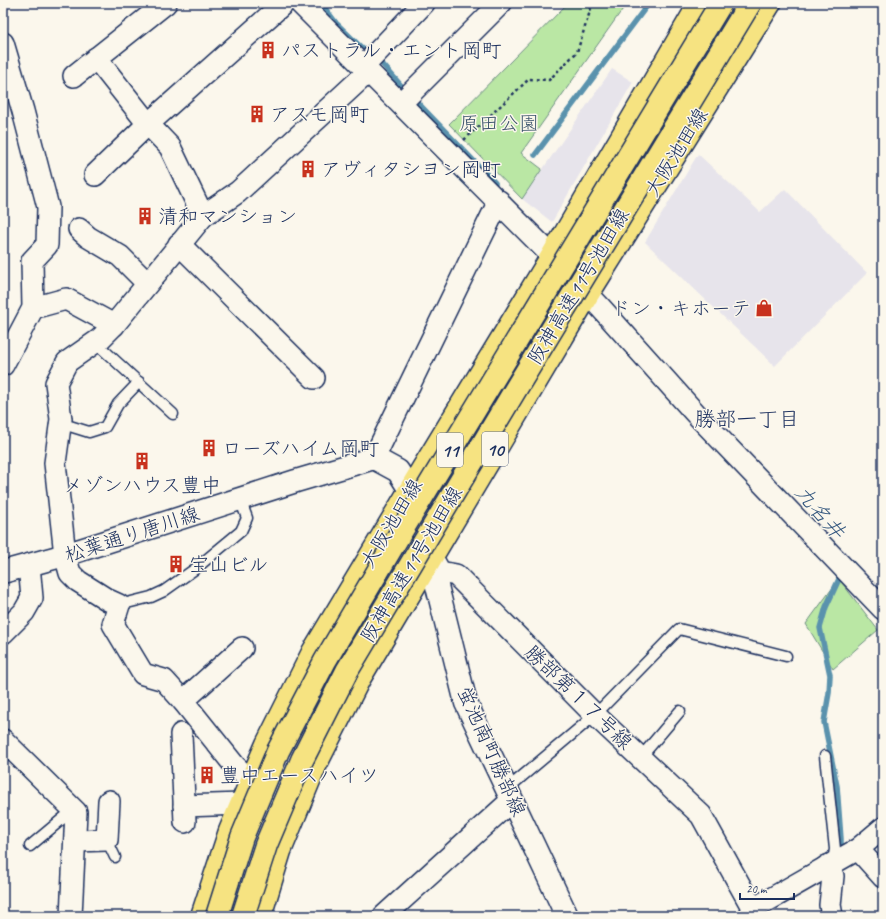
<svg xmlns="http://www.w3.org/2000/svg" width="886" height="919" font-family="Caveat,'Klee One',sans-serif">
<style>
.built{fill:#e7e4eb}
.green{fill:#bae7a4;stroke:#6a8b81}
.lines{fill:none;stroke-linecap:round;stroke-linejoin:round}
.stream{stroke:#5a92ad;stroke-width:5.5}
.service-casing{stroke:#1b2f5e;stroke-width:13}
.minor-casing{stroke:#1b2f5e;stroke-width:24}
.tertiary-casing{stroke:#1b2f5e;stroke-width:25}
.primary-casing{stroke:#1b2f5e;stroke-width:25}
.path{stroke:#1b2f5e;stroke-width:2.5;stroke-dasharray:3 3;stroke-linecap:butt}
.service{stroke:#fbf7ec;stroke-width:10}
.minor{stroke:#fbf7ec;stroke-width:21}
.tertiary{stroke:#fbf7ec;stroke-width:22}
.primary{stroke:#f6e381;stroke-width:22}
.motorway-bridge-casing{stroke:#1b2f5e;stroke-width:25;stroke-linecap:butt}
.motorway-bridge{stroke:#f6e381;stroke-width:22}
.labels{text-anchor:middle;stroke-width:3;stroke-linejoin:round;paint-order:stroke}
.shield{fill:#fbf7ec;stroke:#5e6b89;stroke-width:1}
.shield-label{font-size:19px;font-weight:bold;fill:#1b2f5e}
.poi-label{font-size:20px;fill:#1b2f5e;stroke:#fbf7ec;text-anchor:start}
.park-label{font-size:20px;fill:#3b546c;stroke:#fbf7ec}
.street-label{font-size:20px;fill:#1b2f5e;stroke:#fbf7ec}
.neighbourhood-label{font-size:21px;fill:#1b2f5e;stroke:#fbf7ec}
.water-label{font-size:21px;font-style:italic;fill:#35587f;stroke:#fbf7ec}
</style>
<rect width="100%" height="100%" fill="#fbf7ec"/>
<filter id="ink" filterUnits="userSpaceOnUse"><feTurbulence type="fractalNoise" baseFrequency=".025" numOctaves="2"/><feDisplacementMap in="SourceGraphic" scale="8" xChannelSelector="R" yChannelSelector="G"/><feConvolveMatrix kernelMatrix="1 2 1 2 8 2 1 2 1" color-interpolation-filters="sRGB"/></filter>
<g filter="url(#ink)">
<g class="built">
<polygon points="612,69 633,82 552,222 522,199"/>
<polygon points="698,154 760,212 785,189 867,273 775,366 645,242"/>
</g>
<g class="green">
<polygon points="568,3 627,3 521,153 542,169 522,199 449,124"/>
<polygon points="839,579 878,630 833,669 806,624"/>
</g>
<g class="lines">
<g class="stream">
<polyline points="321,3 336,23 368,54"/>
<polyline points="378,59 405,90"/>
<polyline points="414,99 495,183"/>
<polyline points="535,155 649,3"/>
<polyline points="838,572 839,579 826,607 820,628 830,675 829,693 824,722 837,786 841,839 841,854"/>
</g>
<g class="service-casing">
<g id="service">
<polyline points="95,342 173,414"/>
<polyline points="60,423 89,432 105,427 118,404 139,382"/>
<polyline points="119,605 151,597 164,591 195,569 241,531 247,518 240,499"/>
<polyline points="825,756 835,849 833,863"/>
<polyline points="641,757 680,711"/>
<polyline points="507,789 595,715 679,629 786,656"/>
<polyline points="107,840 115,857"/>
<polyline points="30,846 73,810"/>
</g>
</g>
<g class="minor-casing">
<g id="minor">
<polyline points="300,3 552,256 601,308 696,414 883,609"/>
<polyline points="3,43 23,111 48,207 47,245 32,261 33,308 3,365"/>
<polyline points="96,58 148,124 170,147 203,216 114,325 100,339 67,362 56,383 61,419 55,463 65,555 70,573 78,581 108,600 119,605 113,624 143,674 164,680 183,701 235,766 251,781"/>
<polyline points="364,66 424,3"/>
<polyline points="74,76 166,3"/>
<polyline points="401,103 501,3"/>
<polyline points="95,175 148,124 284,3"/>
<polyline points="203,216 238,192 368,72"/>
<polyline points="79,229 88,237 120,256 147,283"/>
<polyline points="179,244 314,378"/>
<polyline points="33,308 66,299 114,325"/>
<polyline points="374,458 499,201"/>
<polyline points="431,556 440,572 456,575 595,715 701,815 753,909"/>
<polyline points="3,633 24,612 32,598 29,565"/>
<polyline points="183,701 242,648"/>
<polyline points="181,734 185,822"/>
<polyline points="3,740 76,812 71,916"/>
<polyline points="184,806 241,804"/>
<polyline points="75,841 107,840 109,801"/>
<polyline points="858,849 883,877"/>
<polyline points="827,866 833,876 830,905 832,916"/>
<polyline points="384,916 512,800"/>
<polyline points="748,916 753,909 858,849 883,828"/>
</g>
</g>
<g class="tertiary-casing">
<polyline id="tertiary" points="3,572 65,555 296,481 374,458 398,471 410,490 431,556 435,578 466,703 567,916"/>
</g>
<g class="primary-casing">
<g id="primary">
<polyline points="202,916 230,831 251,781 267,744 313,652 422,470 552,256 700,3"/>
<polyline points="260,916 280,851 315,766 359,679 588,294 770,3"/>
</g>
</g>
<polyline class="path" points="464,140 529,79 549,80 577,52 591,8 594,3"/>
<use href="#service" class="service"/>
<use href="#minor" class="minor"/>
<use href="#tertiary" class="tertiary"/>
<use href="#primary" class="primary"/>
<g class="motorway-bridge-casing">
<g id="motorway-bridge">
<polyline points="217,916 242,837 278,751 325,661 398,537 721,3"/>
<polyline points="243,916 266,845 302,760 347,671 517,387 750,3"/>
</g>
</g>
<use href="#motorway-bridge" class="motorway-bridge"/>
</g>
</g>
<defs>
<g id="building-bare" transform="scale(1.38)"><path d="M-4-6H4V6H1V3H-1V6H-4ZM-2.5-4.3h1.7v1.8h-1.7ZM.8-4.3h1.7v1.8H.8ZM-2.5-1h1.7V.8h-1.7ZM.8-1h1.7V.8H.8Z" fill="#c8321e" stroke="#fbf7ec" stroke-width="2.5" paint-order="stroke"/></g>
<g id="shop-bare" transform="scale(1.38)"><path d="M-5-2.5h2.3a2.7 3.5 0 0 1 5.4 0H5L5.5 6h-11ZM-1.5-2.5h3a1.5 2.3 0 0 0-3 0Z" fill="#c8321e" stroke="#fbf7ec" stroke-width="2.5" paint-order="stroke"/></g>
</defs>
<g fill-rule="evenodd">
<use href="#building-bare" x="268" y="50"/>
<use href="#building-bare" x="257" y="114"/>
<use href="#building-bare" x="308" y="169"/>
<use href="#building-bare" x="145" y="216"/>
<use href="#shop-bare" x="764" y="308"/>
<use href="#building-bare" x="209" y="448"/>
<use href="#building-bare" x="142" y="461"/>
<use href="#building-bare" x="176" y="564"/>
<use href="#building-bare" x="207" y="775"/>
</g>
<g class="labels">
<g class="shield">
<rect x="482" y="432" width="26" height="34" rx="3"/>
<rect x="437" y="433" width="26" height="34" rx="3"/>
</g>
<g class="shield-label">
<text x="495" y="456">10</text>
<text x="450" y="457">11</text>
</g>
<g class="poi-label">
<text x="281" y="57">パストラル・エント岡町</text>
<text x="270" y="121">アスモ岡町</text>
<text x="321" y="176">アヴィタシヨン岡町</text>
<text x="158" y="223">清和マンション</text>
<text x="751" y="315" text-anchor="end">ドン・キホーテ</text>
<text x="222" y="455">ローズハイム岡町</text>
<text x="142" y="492" text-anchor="middle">メゾンハウス豊中</text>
<text x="189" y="571">宝山ビル</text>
<text x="220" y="782">豊中エースハイツ</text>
</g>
<g class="park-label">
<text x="499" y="130">原田公園</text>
</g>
<g class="street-label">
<text transform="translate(676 152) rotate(-58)" y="7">大阪池田線</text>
<text transform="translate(578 286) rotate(-59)" y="7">阪神高速11号池田線</text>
<text transform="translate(391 523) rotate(-59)" y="7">大阪池田線</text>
<text transform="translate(132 534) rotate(-18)" y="7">松葉通り唐川線</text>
<text transform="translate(411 564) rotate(-59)" y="7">阪神高速11号池田線</text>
<text transform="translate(579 697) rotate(44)" y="7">勝部第１７号線</text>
<text transform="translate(492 751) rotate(66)" y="7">蛍池南町勝部線</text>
</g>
<g class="neighbourhood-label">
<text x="747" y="426">勝部一丁目</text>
</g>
<g class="water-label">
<text transform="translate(820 512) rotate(49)" y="7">九名井</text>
</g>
</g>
<rect width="886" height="919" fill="none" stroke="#fbf7ec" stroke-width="16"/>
<rect x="8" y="8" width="870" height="903" fill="none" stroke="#1b2f5e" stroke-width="1.5" filter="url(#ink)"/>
<path d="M740 893v6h54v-6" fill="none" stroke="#1b2f5e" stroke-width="2"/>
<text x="746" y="893" font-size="12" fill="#1b2f5e" stroke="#fbf7ec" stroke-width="3" paint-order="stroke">20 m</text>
</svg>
